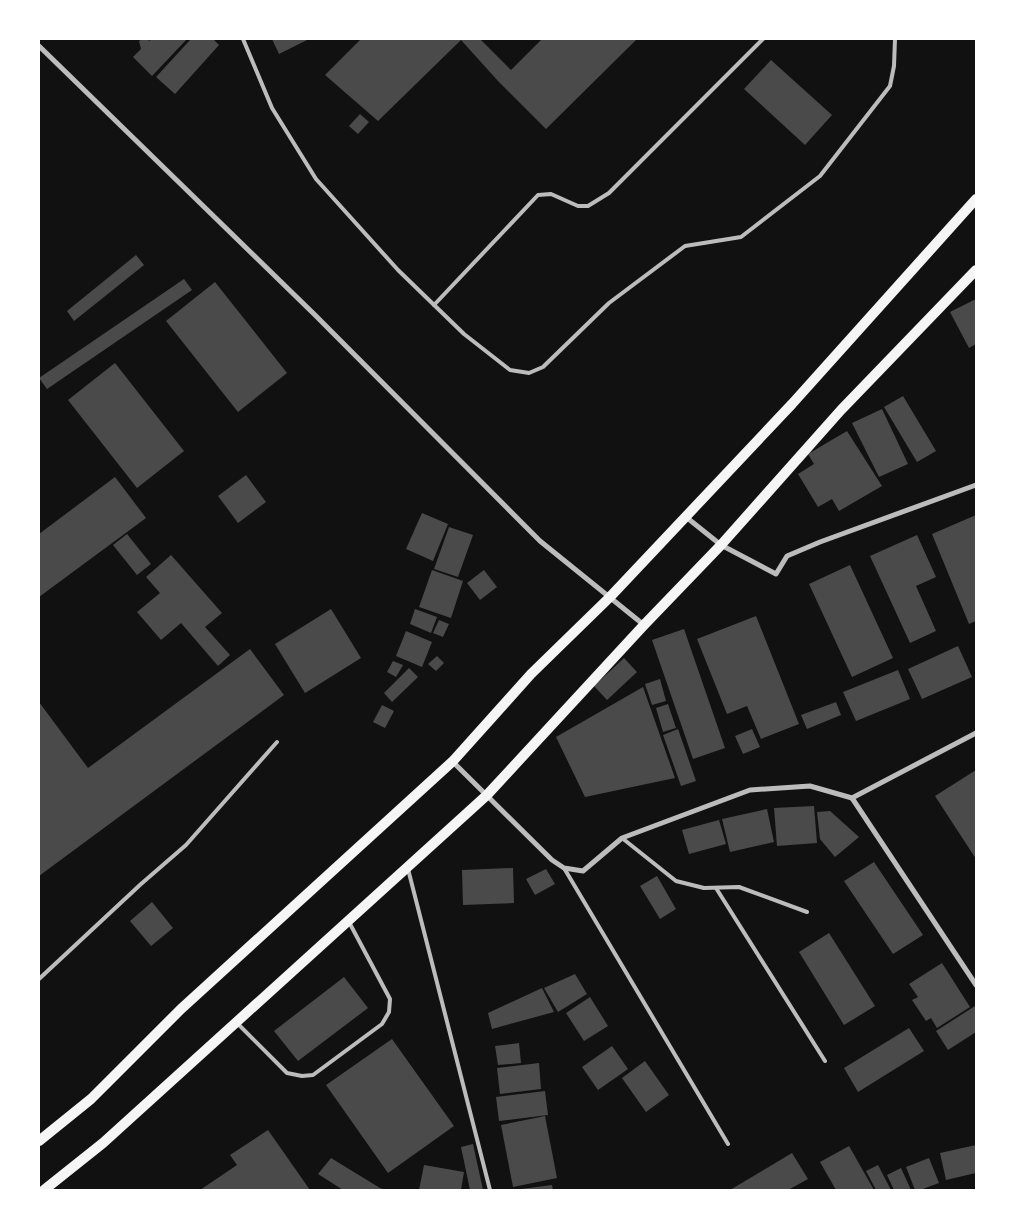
<svg xmlns="http://www.w3.org/2000/svg" width="1015" height="1229" font-family="Raleway,sans-serif">
<style>
.building{fill:#4a4a4a}
.lines{fill:none;stroke-linecap:round;stroke-linejoin:round}
.service{stroke:#bcbcbc;stroke-width:4}
.minor{stroke:#bcbcbc;stroke-width:5}
.secondary{stroke:#f5f5f5;stroke-width:10}
</style>
<rect width="100%" height="100%" fill="#111"/>
<g class="building">
<polygon points="142,39 148,39 149,41 152,39 187,39 152,76 133,57 141,49 139,41"/>
<polygon points="191,39 213,39 219,45 175,94 156,77"/>
<polygon points="272,39 306,39 307,40 279,54"/>
<polygon points="361,39 480,39 511,70 542,39 637,39 546,129 498,81 461,40 378,121 325,75"/>
<polygon points="771,60 832,115 805,145 744,89"/>
<polygon points="360,114 369,122 358,134 349,126"/>
<polygon points="136,255 144,265 74,321 67,311"/>
<polygon points="184,279 192,290 47,389 39,378"/>
<polygon points="215,282 287,373 238,412 166,321"/>
<polygon points="976,299 976,344 969,348 950,312"/>
<polygon points="115,363 184,451 137,488 68,400"/>
<polygon points="903,396 936,451 917,462 884,407"/>
<polygon points="882,409 908,464 879,477 852,423"/>
<polygon points="847,431 882,486 839,511 832,499 818,507 798,474 814,464 808,454"/>
<polygon points="246,475 266,502 238,523 218,496"/>
<polygon points="115,477 146,518 39,597 39,534"/>
<polygon points="422,513 448,524 433,561 406,549"/>
<polygon points="976,515 976,621 969,624 932,534"/>
<polygon points="449,527 473,535 458,577 434,569"/>
<polygon points="127,534 151,564 137,575 113,545"/>
<polygon points="917,535 936,577 916,586 936,631 910,643 870,556"/>
<polygon points="171,555 222,613 205,627 230,655 218,666 181,623 161,640 137,612 160,593 146,577"/>
<polygon points="850,565 893,658 852,677 809,584"/>
<polygon points="432,570 463,581 451,618 419,607"/>
<polygon points="484,570 497,587 480,600 467,583"/>
<polygon points="331,609 361,658 305,693 275,644"/>
<polygon points="415,609 437,617 431,633 410,624"/>
<polygon points="756,616 799,724 761,739 747,706 727,714 697,639"/>
<polygon points="439,620 449,624 443,637 433,633"/>
<polygon points="684,629 725,748 693,759 652,640"/>
<polygon points="406,631 432,642 422,667 396,656"/>
<polygon points="958,646 972,677 922,699 908,669"/>
<polygon points="250,649 284,695 39,876 39,702 88,768"/>
<polygon points="437,656 444,663 436,671 428,664"/>
<polygon points="624,658 637,672 607,700 594,686"/>
<polygon points="393,661 403,665 396,677 387,672"/>
<polygon points="409,668 418,677 392,702 384,693"/>
<polygon points="898,670 910,699 856,721 843,692"/>
<polygon points="660,679 666,701 652,705 645,684"/>
<polygon points="643,687 675,778 585,797 556,737"/>
<polygon points="836,702 841,715 807,729 801,715"/>
<polygon points="668,704 676,728 663,732 656,708"/>
<polygon points="382,705 394,711 385,728 373,722"/>
<polygon points="678,729 696,781 681,786 663,735"/>
<polygon points="752,729 760,747 743,754 735,736"/>
<polygon points="976,770 976,859 935,796"/>
<polygon points="814,806 817,843 777,846 774,808"/>
<polygon points="767,809 774,842 730,852 722,819"/>
<polygon points="830,811 859,837 835,857 820,839 817,812"/>
<polygon points="719,820 726,844 689,854 682,830"/>
<polygon points="874,862 923,935 893,954 844,881"/>
<polygon points="513,868 514,903 463,905 462,870"/>
<polygon points="546,869 555,884 535,895 526,879"/>
<polygon points="657,876 676,909 660,919 640,886"/>
<polygon points="152,902 173,928 151,946 130,921"/>
<polygon points="829,933 875,1006 844,1025 799,952"/>
<polygon points="942,963 970,1007 937,1028 931,1018 926,1021 912,1000 918,997 909,984"/>
<polygon points="575,974 587,994 558,1012 544,988"/>
<polygon points="344,977 368,1008 298,1061 274,1031"/>
<polygon points="542,988 554,1012 492,1029 488,1013"/>
<polygon points="590,997 608,1026 584,1041 566,1013"/>
<polygon points="975,1006 976,1008 976,1032 948,1050 936,1031"/>
<polygon points="909,1028 924,1051 858,1092 844,1068"/>
<polygon points="392,1039 454,1126 388,1173 326,1085"/>
<polygon points="519,1043 521,1063 498,1065 495,1046"/>
<polygon points="612,1046 628,1069 598,1090 582,1067"/>
<polygon points="645,1061 669,1095 646,1112 622,1078"/>
<polygon points="539,1063 541,1089 500,1094 497,1068"/>
<polygon points="545,1091 548,1115 499,1121 496,1097"/>
<polygon points="545,1116 557,1178 513,1187 501,1125"/>
<polygon points="268,1130 310,1190 200,1190 237,1165 230,1155"/>
<polygon points="473,1144 483,1190 470,1190 461,1147"/>
<polygon points="976,1145 976,1173 946,1180 940,1153"/>
<polygon points="849,1146 874,1190 836,1190 820,1162"/>
<polygon points="792,1153 808,1179 788,1190 730,1190"/>
<polygon points="331,1158 380,1188 386,1190 343,1190 318,1174"/>
<polygon points="929,1158 939,1183 920,1190 915,1190 906,1167"/>
<polygon points="424,1165 464,1172 461,1190 419,1190"/>
<polygon points="878,1165 891,1190 876,1190 866,1171"/>
<polygon points="901,1168 911,1190 894,1190 887,1175"/>
<polygon points="552,1185 553,1190 521,1190 521,1189"/>
</g>
<g class="lines">
<g class="service">
<polyline points="243,39 272,108 316,179 398,270 464,334 510,370 529,373 543,367 609,303 685,246 741,237 820,176 890,86 894,66 895,39"/>
<polyline points="434,305 538,195 551,194 578,206 588,206 609,193 763,39"/>
<polyline points="622,838 676,881 704,888 739,887 807,912"/>
<polyline points="564,868 728,1144"/>
<polyline points="408,869 490,1190"/>
<polyline points="716,888 825,1061"/>
<polyline points="39,979 141,884 186,845 277,742"/>
<polyline points="236,1022 287,1073 302,1076 313,1075 382,1024 389,1012 390,999 349,922"/>
</g>
<g class="minor">
<polyline points="39,46 314,314 540,541 644,625"/>
<polyline points="686,517 721,545 776,574 787,556 820,542 976,485"/>
<polyline points="453,762 552,860 564,868 583,871 622,838 750,790 810,786 852,798 976,733"/>
<polyline points="852,798 976,985"/>
</g>
<g class="secondary">
<polyline points="39,1141 91,1099 181,1009 453,761 531,674 610,597 792,404 976,199"/>
<polyline points="44,1190 103,1143 487,795 644,625 721,545 841,410 976,270"/>
</g>
</g>
<rect width="1015" height="1229" fill="none" stroke="#ffffff" stroke-width="80"/>
</svg>
